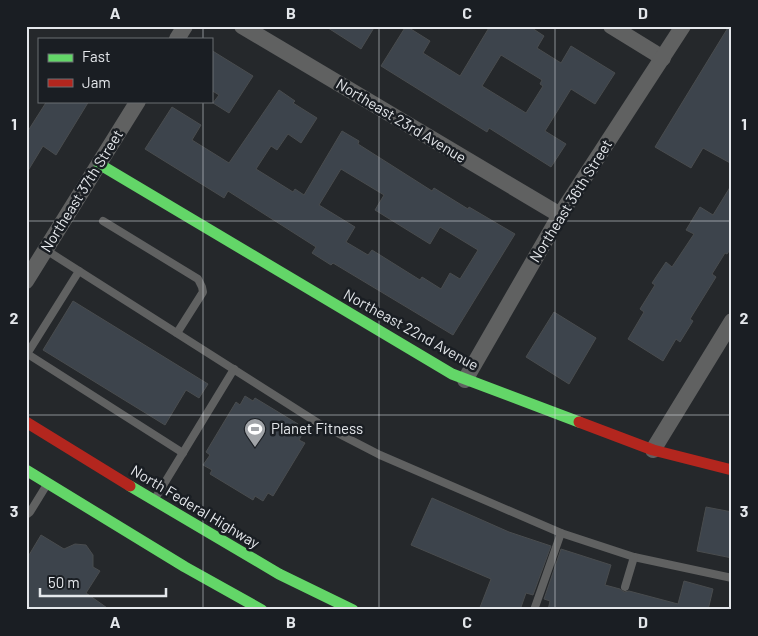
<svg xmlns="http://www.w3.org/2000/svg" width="758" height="636" font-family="Barlow,sans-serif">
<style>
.building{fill:#3d444c;stroke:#494c4e;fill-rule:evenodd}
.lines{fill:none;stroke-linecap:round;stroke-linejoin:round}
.lane{stroke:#606161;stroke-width:8}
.street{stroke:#606161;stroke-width:16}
.fast{stroke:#63d668;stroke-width:11}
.jam{stroke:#b3261e;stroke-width:11}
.grid{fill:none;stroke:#e4e7eb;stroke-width:1;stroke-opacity:0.55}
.labels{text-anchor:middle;stroke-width:5;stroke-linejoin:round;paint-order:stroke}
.street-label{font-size:15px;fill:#e4e7eb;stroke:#1a1e23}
.poi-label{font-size:15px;fill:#e4e7eb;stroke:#1a1e23;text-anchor:start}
.neatline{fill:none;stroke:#e4e7eb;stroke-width:2}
.grid-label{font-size:16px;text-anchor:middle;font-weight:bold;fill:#e4e7eb}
</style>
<rect width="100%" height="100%" fill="#25282b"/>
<g class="building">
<polygon points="325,26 375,26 361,49"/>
<path d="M406,26L430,41L423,53L460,76L490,26H529L544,36L537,48L561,63L571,46L615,73L595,104L571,89L545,131L566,144L551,167L489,128L487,132L381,66ZM501,55L542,80L540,84L543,86L526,113L482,86Z"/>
<polygon points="729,26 732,26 732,164 703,148 691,168 655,147"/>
<polygon points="211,50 253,76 229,113 213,103 219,95 211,90"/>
<path d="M279,90L295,101L293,103L317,118L301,143L288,134L277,150L271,146L256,169L293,192L295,189L304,195L342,131L359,141L358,144L432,191L434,188L468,209L469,207L515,234L453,335L333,263L331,265L312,253L316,247L228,191L224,198L145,149L172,107L201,125L192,140L229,163ZM341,169L384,195L375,210L430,244L440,227L478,250L460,279L450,273L441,289L422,277L420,280L372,250L368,255L346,242L355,227L319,205Z"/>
<polygon points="47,101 89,101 56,155 43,146 26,174 26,134"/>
<polygon points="732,184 732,247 727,254 725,253 712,274 716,277 690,319 693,321 680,342 676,339 663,361 628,339 644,312 640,309 655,285 652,283 666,262 672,267 694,234 686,230 700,207 713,215"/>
<polygon points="73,301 208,384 199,398 186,390 165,425 43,350"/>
<polygon points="554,312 596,338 569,384 526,357"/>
<polygon points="245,396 253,401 255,398 298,424 295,428 303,433 299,440 305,443 273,496 268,493 263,501 255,496 253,500 210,474 212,470 203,465 210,455 206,452 236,402 240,405"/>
<polygon points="432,498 509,532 551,546 533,595 526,593 520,610 479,610 491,579 411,545"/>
<polygon points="706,507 732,512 732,558 697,551"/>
<polygon points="41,535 64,549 75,544 86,545 93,555 93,567 100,571 86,593 110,610 26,610 26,560"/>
<polygon points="561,549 611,565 605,585 620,589 624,592 629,591 678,604 684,581 713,589 708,610 548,610 550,601 544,599"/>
</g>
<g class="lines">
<g class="lane">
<polyline points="103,221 198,279 202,287 203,292 177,333"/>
<polyline points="46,250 318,423 380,455 561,533 634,557 732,578"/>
<polyline points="26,353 183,453"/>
<polyline points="27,354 79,271"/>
<polyline points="156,497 234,369"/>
<polyline points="26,515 30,512 46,486"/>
<polyline points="625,587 634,557"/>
<polyline points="534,610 561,533"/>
</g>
<g class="street">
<polyline points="242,26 560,215"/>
<polyline points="611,26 663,58"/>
<polyline points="177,39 185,26"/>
<polyline points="26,281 138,101"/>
<polyline points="465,380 560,215 683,26"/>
<polyline points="653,450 732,321"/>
</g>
<g class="fast">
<polyline points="99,164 452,374 579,422"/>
<polyline points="26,470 185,567 262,610"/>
<polyline points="130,486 279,574 353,610"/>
</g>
<g class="jam">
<polyline points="26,422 130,486"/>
<polyline points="579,422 653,450 732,470"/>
</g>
</g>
<path class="grid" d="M203,26V39M379,26V610M555,26V610M203,101V610M26,221H732M26,415H732"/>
<defs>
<g id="stadium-pin" transform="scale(1.125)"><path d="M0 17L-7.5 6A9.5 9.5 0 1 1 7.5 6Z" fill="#a1a4a8" stroke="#1a1e23"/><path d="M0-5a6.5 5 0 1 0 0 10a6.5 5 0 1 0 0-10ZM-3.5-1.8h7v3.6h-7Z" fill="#fff"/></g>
</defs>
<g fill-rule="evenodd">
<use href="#stadium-pin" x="255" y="429"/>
</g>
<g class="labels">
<g class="street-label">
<text transform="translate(401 121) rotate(31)" y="5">Northeast 23rd Avenue</text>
<text transform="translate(82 191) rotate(-58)" y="5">Northeast 37th Street</text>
<text transform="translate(571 201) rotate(-58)" y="5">Northeast 36th Street</text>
<text transform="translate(411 330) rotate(29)" y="5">Northeast 22nd Avenue</text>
<text transform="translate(195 507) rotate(31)" y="5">North Federal Highway</text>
</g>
<g class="poi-label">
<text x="271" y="434">Planet Fitness</text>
</g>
</g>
<rect width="758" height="636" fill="none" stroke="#1a1e23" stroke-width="55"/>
<rect x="38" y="38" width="175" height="65" fill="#1a1e23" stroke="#6b6e73"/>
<rect x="48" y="54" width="25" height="8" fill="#63d668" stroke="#6b6e73"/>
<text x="82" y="62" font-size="15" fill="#e4e7eb">Fast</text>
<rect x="48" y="79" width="25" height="8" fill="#b3261e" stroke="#6b6e73"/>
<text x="82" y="88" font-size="15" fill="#e4e7eb">Jam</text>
<path d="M40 588v8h126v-8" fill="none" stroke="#e4e7eb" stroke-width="2.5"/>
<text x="48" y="588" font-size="15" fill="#e4e7eb" stroke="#1a1e23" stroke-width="4" paint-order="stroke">50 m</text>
<rect x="28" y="28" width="702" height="580" class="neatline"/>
<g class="grid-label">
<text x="115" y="19">A</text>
<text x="291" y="19">B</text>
<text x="467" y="19">C</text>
<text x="643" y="19">D</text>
<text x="14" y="130">1</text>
<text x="744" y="130">1</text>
<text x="14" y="324">2</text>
<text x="744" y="324">2</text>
<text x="14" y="517">3</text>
<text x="744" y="517">3</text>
<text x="115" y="628">A</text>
<text x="291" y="628">B</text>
<text x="467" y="628">C</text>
<text x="643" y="628">D</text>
</g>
</svg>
